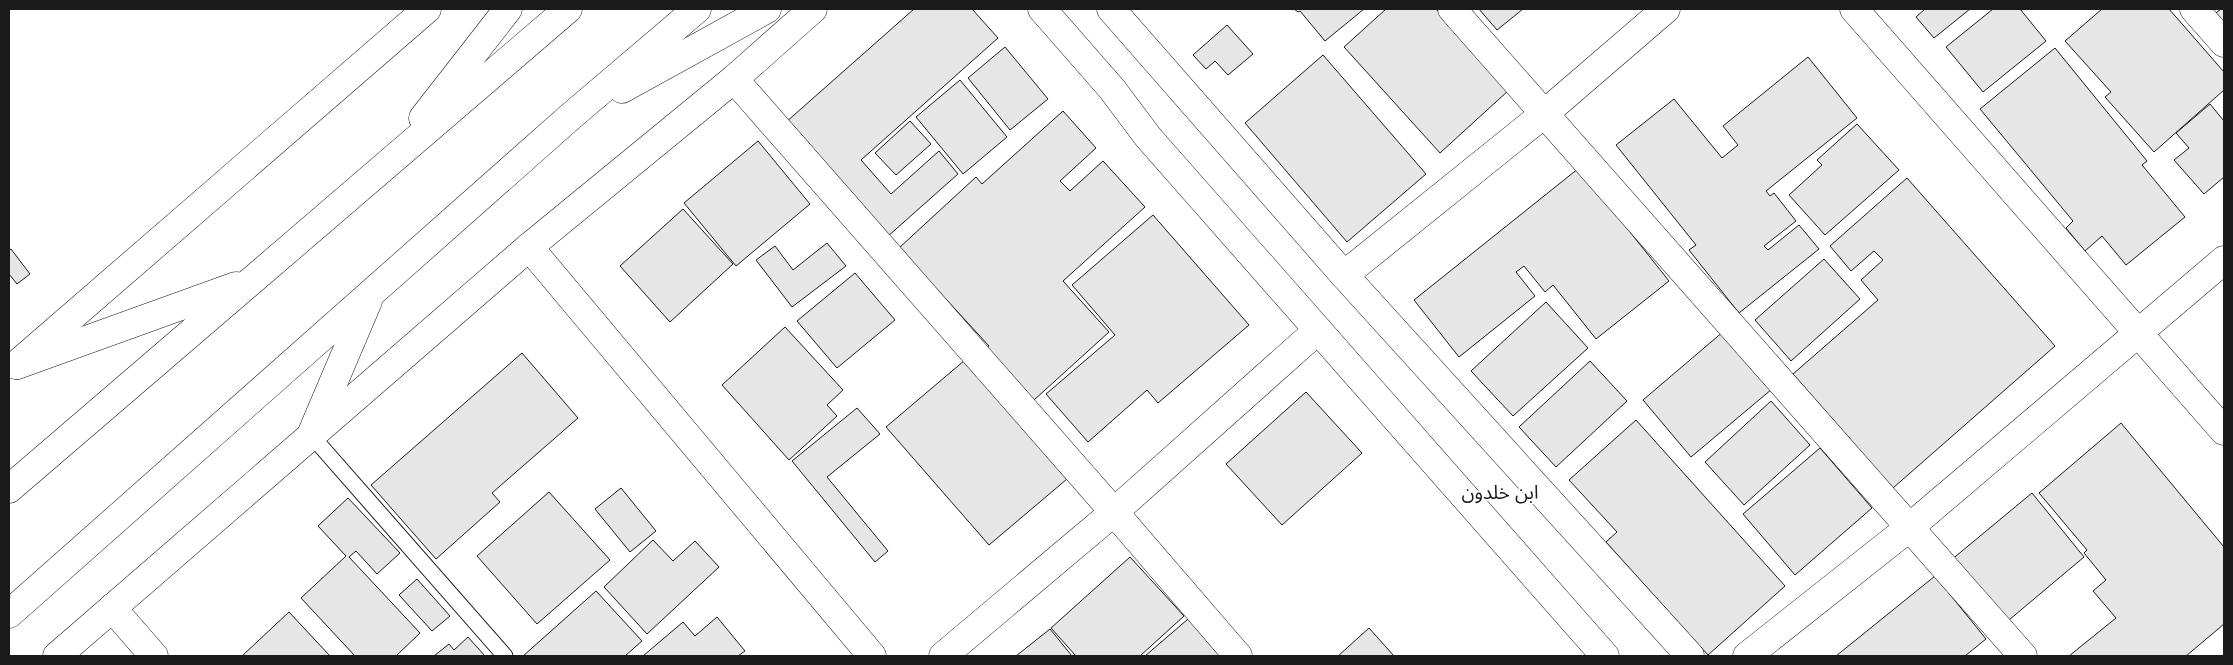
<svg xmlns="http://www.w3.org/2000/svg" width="2233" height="665" font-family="Lora,'Noto Sans Arabic',serif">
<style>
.building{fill:#e6e6e6;stroke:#1a1a1a}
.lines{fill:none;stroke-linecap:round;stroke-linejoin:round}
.service-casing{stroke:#1a1a1a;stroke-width:17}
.minor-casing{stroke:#1a1a1a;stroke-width:29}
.tertiary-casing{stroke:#1a1a1a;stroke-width:29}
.service{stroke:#fff;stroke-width:15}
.minor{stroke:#fff;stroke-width:28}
.tertiary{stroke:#fff;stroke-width:28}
.labels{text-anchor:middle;stroke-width:4;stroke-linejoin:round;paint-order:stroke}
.neighbourhood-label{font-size:19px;fill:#1a1a1a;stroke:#fff}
</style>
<rect width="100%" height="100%" fill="#fff"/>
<g class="building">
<polygon points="914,9 972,9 998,38 861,160 891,194 939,151 958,174 887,237 785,123"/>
<polygon points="1294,9 1364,9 1325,41 1300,11 1298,12"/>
<polygon points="1386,9 1436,9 1509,90 1440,153 1344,47"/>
<polygon points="1479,9 1523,9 1497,30"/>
<polygon points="1925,9 1970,9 1934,38 1916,17"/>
<polygon points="1993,9 2020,9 2046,41 1983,92 1946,47"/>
<polygon points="2102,9 2169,9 2224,72 2224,90 2154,152 2105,97 2111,92 2065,41"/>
<polygon points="2221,9 2224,9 2224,23 2216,13"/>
<polygon points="1227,25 1253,54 1228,75 1215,61 1206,69 1193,55"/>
<polygon points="1005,47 1048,99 1010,130 968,78"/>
<polygon points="2055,48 2147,161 2142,165 2185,217 2126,265 2102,236 2085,251 2066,228 2073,221 1980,109"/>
<polygon points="1323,55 1426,174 1347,242 1245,123"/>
<polygon points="1808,57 1857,118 1766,191 1770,196 1774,193 1796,221 1764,246 1768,250 1799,225 1819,249 1739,313 1689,250 1696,245 1616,145 1674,99 1722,158 1738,145 1723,126"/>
<polygon points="960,80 1007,137 963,174 916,117"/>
<polygon points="2210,104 2224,121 2224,177 2204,194 2174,160 2189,148 2176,133"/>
<polygon points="1063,111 1096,148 1060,181 1070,191 1103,161 1145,207 1063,281 1109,332 1034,400 986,348 989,346 899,248 976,177 982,184"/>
<polygon points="910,121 931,144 896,175 875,153"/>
<polygon points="1857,124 1899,170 1825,235 1789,195 1822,165 1817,160"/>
<polygon points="758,141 810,204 736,266 684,203"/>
<polygon points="1579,168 1669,281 1596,339 1553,285 1545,292 1524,266 1516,272 1535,296 1459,357 1414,300"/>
<polygon points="1907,178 2055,346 1893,488 1793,374 1878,300 1861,280 1883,260 1874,251 1851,271 1830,246"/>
<polygon points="683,209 733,264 670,322 620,266"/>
<polygon points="1153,215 1249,325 1158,403 1147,390 1088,442 1046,394 1115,335 1072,285"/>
<polygon points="827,243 846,266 792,307 756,260 775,246 793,270"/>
<polygon points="11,249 30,274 17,284 9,274 9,250"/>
<polygon points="1824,259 1860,299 1791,361 1755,320"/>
<polygon points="855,273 895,320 837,368 797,321"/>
<polygon points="1546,302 1588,348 1513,416 1471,371"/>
<polygon points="785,327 843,390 827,405 837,416 789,460 722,385"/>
<polygon points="1724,331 1772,389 1691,457 1643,400"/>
<polygon points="522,353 578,418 492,493 500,502 436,559 371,485"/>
<polygon points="965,360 1067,479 989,545 886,427"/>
<polygon points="1590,361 1627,401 1556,467 1519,427"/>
<polygon points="1306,392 1362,453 1282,525 1226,464"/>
<polygon points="1771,401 1810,445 1744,505 1705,462"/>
<polygon points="857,408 880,434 827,477 888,551 875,562 792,461"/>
<polygon points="1636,420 1785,586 1708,655 1606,542 1617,532 1569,480"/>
<polygon points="2121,423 2224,547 2224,624 2186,656 2069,656 2116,618 2093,591 2106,580 2084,553 2087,550 2039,493"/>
<polygon points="1820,448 1872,508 1795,575 1743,514"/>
<polygon points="621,488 656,531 630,552 595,509"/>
<polygon points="549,492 610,560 537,624 477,556"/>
<polygon points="2032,493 2084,557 2003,625 1950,561"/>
<polygon points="348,498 400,553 377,574 356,551 349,557 420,633 396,656 355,656 301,598 346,556 318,526"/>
<polygon points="653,540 673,561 695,541 719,567 647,634 604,587"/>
<polygon points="1130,557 1184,616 1140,656 1076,656 1051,628"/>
<polygon points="1935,576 1986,639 1965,656 1836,656"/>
<polygon points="417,579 450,616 432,631 399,595"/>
<polygon points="596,591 642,641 625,656 523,656"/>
<polygon points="289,612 330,656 242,656"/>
<polygon points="717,617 745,651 738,656 643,656 683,622 695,636"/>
<polygon points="1188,619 1220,656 1145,656"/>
<polygon points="1369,628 1394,656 1338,656"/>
<polygon points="1050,629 1072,656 1016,656"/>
<polygon points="468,637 485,656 434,656 449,644 454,650"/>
</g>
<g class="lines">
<g class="service-casing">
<polyline id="service" points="311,435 505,656"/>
</g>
<g class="minor-casing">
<g id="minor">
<polyline points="1452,9 2023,656"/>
<polyline points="1854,9 2224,431"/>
<polyline points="2194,9 2224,43"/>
<polyline points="734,79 1114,512 1238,656"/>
<polyline points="529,247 872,656"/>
<polyline points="1344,275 1544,114 1666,9"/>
<polyline points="16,365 427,9"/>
<polyline points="112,608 154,656"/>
<polyline points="57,656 529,247 734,79 813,9"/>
<polyline points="943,656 1114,512 1318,330"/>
<polyline points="1747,656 1910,527 2224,260"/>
</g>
</g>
<g class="tertiary-casing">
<g id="tertiary">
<polyline points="1042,9 1112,89 1148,137 1605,656"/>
<polyline points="1111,9 1344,275 1690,656"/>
<polyline points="622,89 767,9"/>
<polyline points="423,118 508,9"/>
<polyline points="17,365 236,286"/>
<polyline points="311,435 368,301"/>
<polyline points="9,489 568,9"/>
<polyline points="9,614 570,117 697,9"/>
</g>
</g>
<use href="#service" class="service"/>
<use href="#minor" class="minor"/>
<use href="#tertiary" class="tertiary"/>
</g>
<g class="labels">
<g class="neighbourhood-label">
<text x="1500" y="499">ابن خلدون</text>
</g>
</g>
<rect width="2233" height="665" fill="none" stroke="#1a1a1a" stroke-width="20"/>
</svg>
